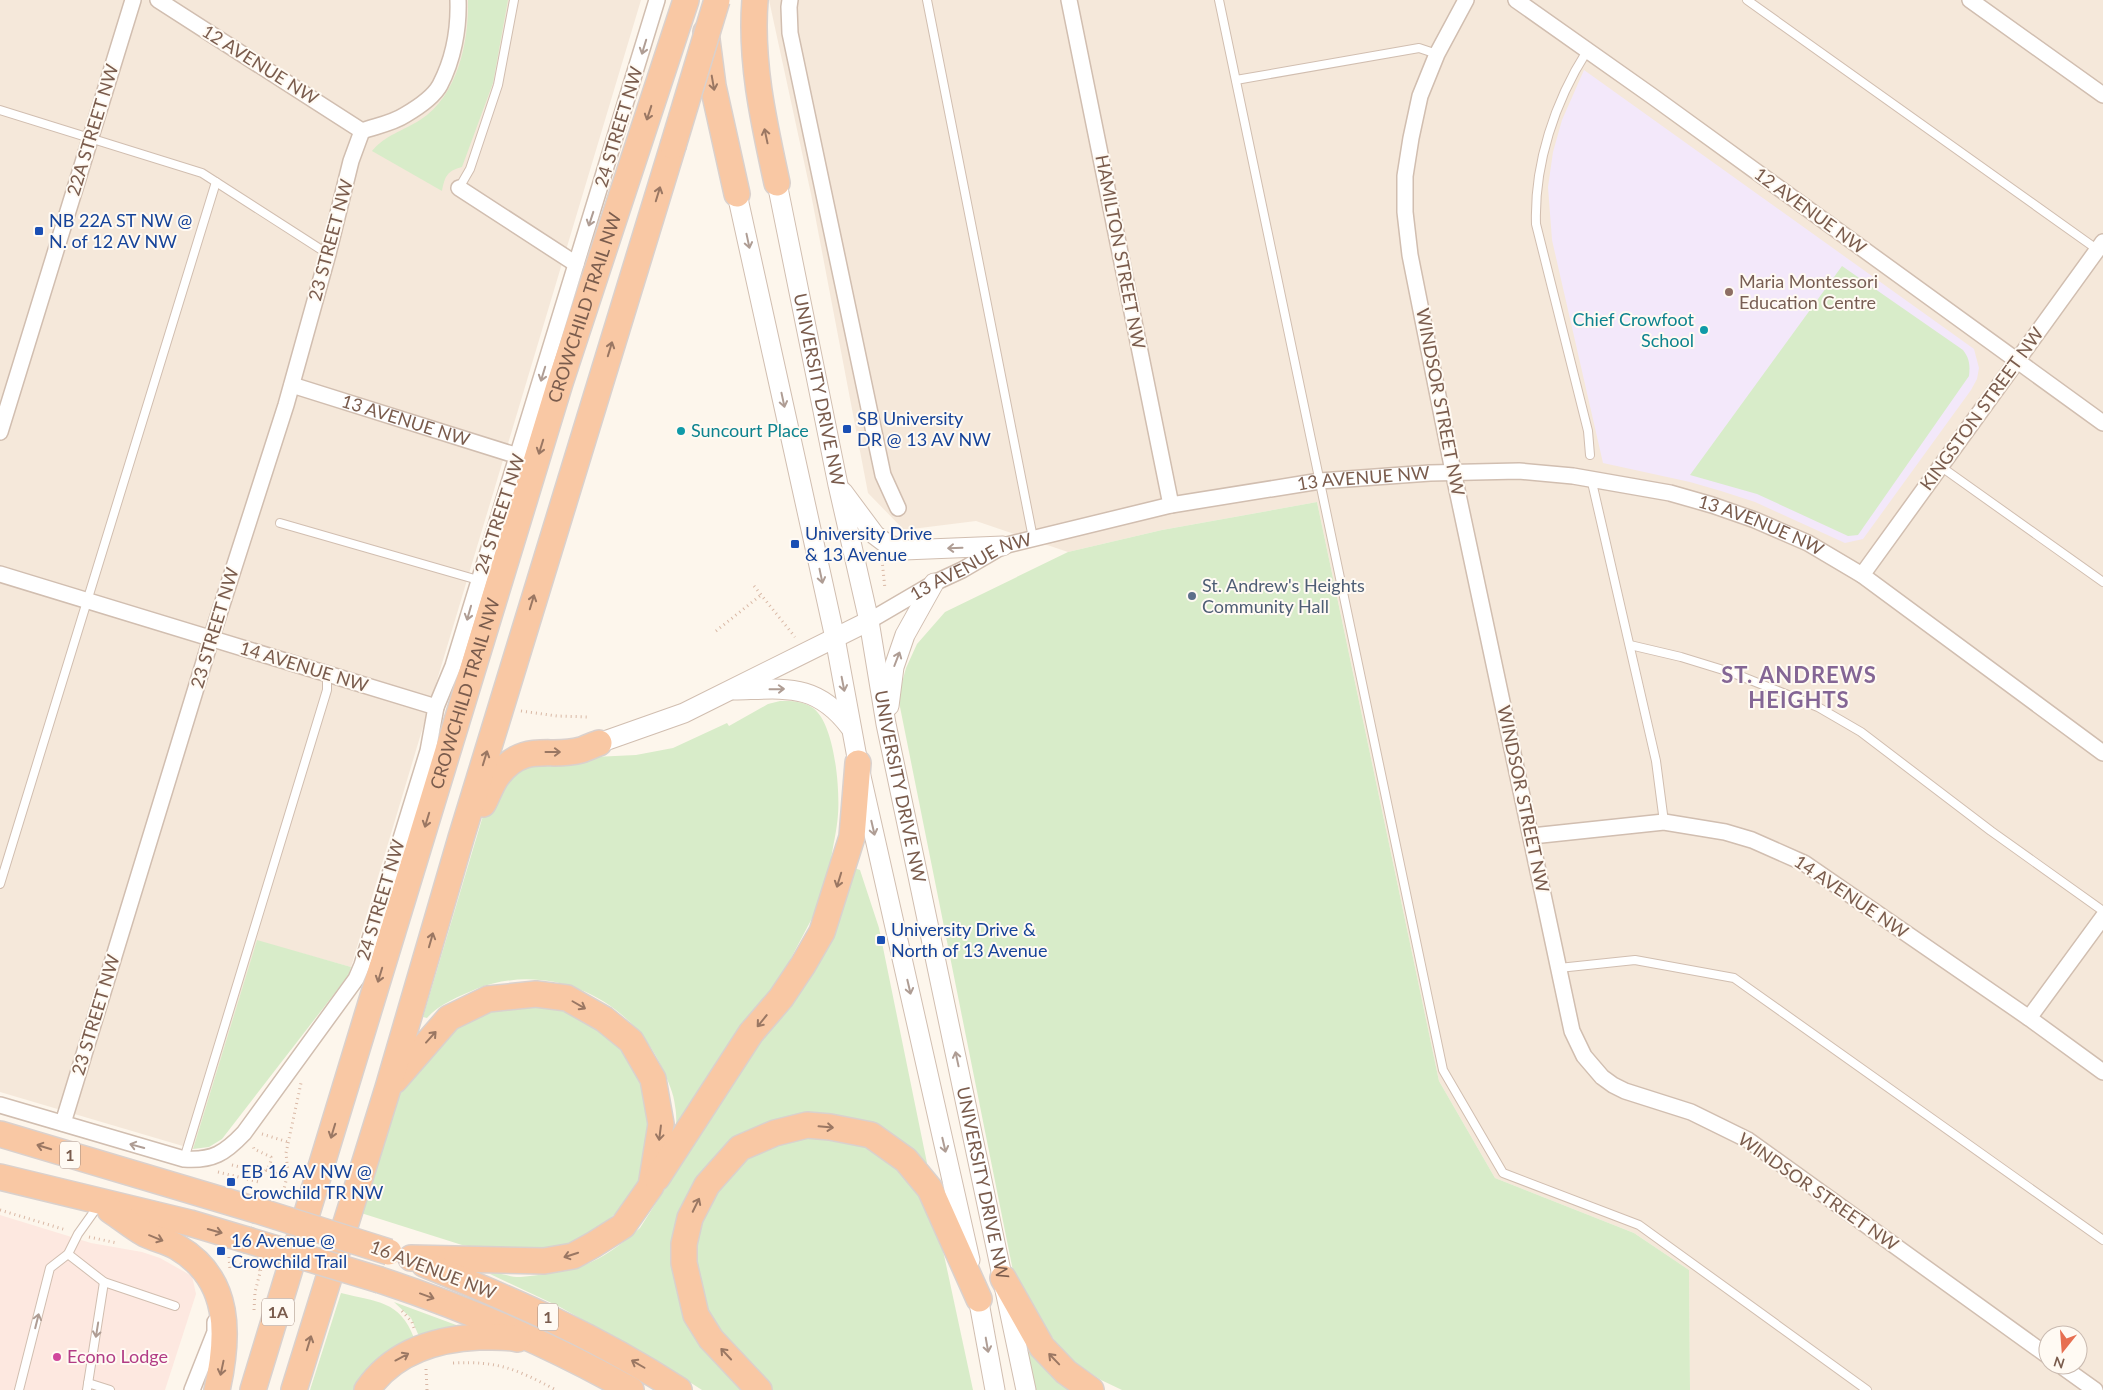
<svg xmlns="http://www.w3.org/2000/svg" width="2103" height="1390" font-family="Lato,sans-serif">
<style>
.residential{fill:#f5e8da;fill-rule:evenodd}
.commercial{fill:#fde8e0}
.education{fill:#f3e8fa}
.green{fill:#d8ecc9}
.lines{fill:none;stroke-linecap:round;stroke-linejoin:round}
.service-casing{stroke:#d1beb0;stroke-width:10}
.minor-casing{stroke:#d1beb0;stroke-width:18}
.tertiary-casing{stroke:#d1beb0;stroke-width:21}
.trunk-casing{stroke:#dad1cd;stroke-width:28}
.path{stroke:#d9b8a5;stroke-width:3;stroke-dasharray:1 4;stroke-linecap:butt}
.service{stroke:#fff;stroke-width:8}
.minor{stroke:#fff;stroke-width:15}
.tertiary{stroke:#fff;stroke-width:19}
.trunk{stroke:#f9c8a4;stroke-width:25}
.trunk-bridge-casing{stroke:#dad1cd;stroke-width:28;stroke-linecap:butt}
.trunk-bridge{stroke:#f9c8a4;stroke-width:25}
.oneway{stroke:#af9d94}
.oneway2{stroke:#9a7763}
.transit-dot{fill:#1a4fb4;stroke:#fffaf3;stroke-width:2}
.education-dot{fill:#8d6e63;stroke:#fffaf3;stroke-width:2}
.culture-dot{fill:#0f9aa8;stroke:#fffaf3;stroke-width:2}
.service-dot{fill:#5c6f8a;stroke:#fffaf3;stroke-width:2}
.hotel-dot{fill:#d1479c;stroke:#fffaf3;stroke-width:2}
.labels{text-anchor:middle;stroke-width:4;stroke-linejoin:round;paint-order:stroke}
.shield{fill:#fffaf3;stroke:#a28b7f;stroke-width:1}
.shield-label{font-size:16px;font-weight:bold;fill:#7a5c4d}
.street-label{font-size:18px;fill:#7a5c4d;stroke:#fffaf3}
.transit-label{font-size:18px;fill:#164399;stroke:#fffaf3;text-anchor:start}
.education-label{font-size:18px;fill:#785e54;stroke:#fffaf3;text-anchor:start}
.culture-label{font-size:18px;fill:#0d838f;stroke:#fffaf3;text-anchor:end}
.service-label{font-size:18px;fill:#4e5e75;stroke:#fffaf3;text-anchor:start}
.hotel-label{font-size:18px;fill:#b23c85;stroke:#fffaf3;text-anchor:start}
.district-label{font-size:22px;font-weight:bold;letter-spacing:1px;fill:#846695;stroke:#fffaf3}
</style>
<rect width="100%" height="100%" fill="#fdf6ec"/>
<g class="residential">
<polygon points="0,0 641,0 351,967 257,941 193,1149 0,1092"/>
<path d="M769,0H2103V1390H1690L1689,1270L1634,1233L1495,1178L1439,1081L1317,502L1162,530L1068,552L976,521L904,530L868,493L811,194ZM2048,1335H2078V1365H2048Z"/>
</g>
<polygon class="commercial" points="0,1215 91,1243 142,1252 160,1258 192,1276 196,1294 165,1390 0,1390"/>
<polygon class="education" points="1584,70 1974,349 1979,368 1977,379 1971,390 1863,539 1845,543 1755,502 1721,491 1690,482 1603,463 1552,240 1548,187 1553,152 1562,120"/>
<g class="green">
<path d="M468,0H508L493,83L462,167C447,171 445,176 442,191L372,151C385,135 403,131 420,120C458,96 469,41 468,0Z"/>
<path d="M1842,266L1963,350C1970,359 1970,366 1969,376L1858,535L1848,536L1757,494L1690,475Z"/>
<polygon points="1317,502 1439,1081 1495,1178 1634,1233 1689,1270 1690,1390 1122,1390 1101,1380 1068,1358 1036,1316 1015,1281 898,697 906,668 917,644 945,612 1068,552 1162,530"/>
<path d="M780,701C792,701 803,701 813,708C835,724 840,790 838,814C837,830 833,845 831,860L834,865L819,905L780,979L676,1133C676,1125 677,1115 675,1106C674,1094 668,1081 663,1070C632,999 550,960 476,989C460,996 439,1004 427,1018L423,1017L482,819L489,801L513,769L573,758L636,755L673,748L727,723L729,726L768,704Z"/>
<path d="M854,868L860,870L879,928L927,1163L925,1164L883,1134L742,1138L675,1259L744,1390H702L666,1367L560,1307L490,1274C499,1271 511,1278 521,1277C577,1271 597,1266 640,1228L810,961Z"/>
<polygon points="257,940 351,967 348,976 222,1139 209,1147 193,1149"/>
<polygon points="509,1004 566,1009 616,1040 639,1072 651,1119 641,1181 624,1206 599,1228 571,1243 554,1249 486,1249 462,1245 361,1213 385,1132 398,1098 412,1072 451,1027"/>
<path d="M810,1135C826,1137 845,1137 860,1142C907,1160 931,1210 944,1255L973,1390H768L709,1321L693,1262L701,1217L730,1171L759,1149Z"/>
<path d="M341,1293C376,1302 400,1300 414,1338L358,1390H310Z"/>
<polygon points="394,1302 467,1329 424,1337 418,1334 411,1318"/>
<polygon points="1022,1336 1059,1382 1069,1390 1033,1390"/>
</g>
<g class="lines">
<g class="service-casing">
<g id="service">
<polyline points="927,0 1033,538"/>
<polyline points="1219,0 1443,1070 1503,1173 1639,1225 1867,1390"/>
<polyline points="1747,0 2098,250"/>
<path d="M1587,51C1555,101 1534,164 1536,224L1588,431L1590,455"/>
<polyline points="1236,80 1419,48 1437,54"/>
<polyline points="0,110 202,173 328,254"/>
<polyline points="459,188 470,169 498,85 514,0"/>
<polyline points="1940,466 2103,582"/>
<polyline points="1591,478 1656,761 1664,822"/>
<polyline points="280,523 478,580"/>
<polyline points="1630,645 1681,657 1733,673 1818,707 1861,732 1991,831 2103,911"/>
<polyline points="0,884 216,182"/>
<polyline points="1559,968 1635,960 1734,978 2103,1240"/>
<polyline points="184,1159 327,690 327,672"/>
<polyline points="68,1254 104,1282 175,1306"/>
<polyline points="88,1383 110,1390"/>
<polyline points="19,1390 50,1268 68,1254 78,1234 98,1206"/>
<polyline points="87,1390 104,1282"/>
</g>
</g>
<g class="minor-casing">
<g id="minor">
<polyline points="158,0 362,131"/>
<polyline points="790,0 789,7 790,33 883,475 898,508"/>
<polyline points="1069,0 1171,505"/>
<polyline points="1466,0 1437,54 1420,96 1411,138 1405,176 1405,212 1410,255 1453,471 1572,1031 1584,1056 1602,1077 1613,1085 1625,1091 1691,1112 1748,1140 2048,1356"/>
<polyline points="1516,0 1652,96 2103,423"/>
<polyline points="1970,0 2103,95"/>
<path d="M362,131C376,126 393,123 405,115C417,108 433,98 440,85C453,60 459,29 458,0"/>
<polyline points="459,188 576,264"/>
<path id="s1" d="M292,385L518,456"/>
<polyline points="0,432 133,0"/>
<polyline points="0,574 436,707"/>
<polyline points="1862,575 2103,242"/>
<path id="s2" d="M869,621L934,583L962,570L1003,546L1171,505L1320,481L1430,473L1519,471L1573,476L1670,493L1712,505L1755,520L1808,543L1862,575L2103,753"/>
<polyline points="1532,836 1664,822 1725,832 1752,840 1804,863 2029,1018 2103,1072"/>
<polyline points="2029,1018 2103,917"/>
<path d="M0,1105L184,1159C213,1161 225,1153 244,1133L356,979L362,965L428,751L436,707L453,666L657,0"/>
<polyline points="63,1123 211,639 286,405 328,254 351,161 362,131"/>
<polyline points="2060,1365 2095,1390"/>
<polyline points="192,1390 215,1332 215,1322"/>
</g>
</g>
<g class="tertiary-casing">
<g id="tertiary">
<path id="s3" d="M777,183L838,485L869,621L886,724L1026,1390"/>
<polyline points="737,194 835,638 858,763 970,1260"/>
<polyline points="843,492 875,535 887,544 904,550 1003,546"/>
<path d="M734,690C785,689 816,682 850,727"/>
<polyline points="889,706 894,667 905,635 934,583"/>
<polyline points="599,743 684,713 869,621"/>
<polyline points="976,1286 995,1390"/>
</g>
</g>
<g class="trunk-casing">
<g id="trunk">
<path d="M755,0C750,62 764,123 777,183"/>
<polyline points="706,32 713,86 737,194"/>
<path d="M483,804C488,795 492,782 499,774C525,741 550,759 581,750C587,748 593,745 599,743"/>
<polyline points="395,1080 449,1018 488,999 536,994 567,998 604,1019 631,1041 653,1079 661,1124 651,1186 623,1226 593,1245 573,1256 544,1261 411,1258"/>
<polyline points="0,1134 256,1210"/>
<polyline points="0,1177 190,1223 247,1240"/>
<polyline points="657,1178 751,1033 781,998 803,965 822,932 852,837 858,763"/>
<path d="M110,1210C122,1218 133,1227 145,1234C155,1239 167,1241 177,1247C232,1279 229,1336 217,1390"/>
<path d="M424,1264C514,1301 596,1336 679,1390"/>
<polyline points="1003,1278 1042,1347 1066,1372 1091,1390"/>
<path d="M380,1280C468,1309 551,1345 631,1390"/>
<path id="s4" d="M253,1390L560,383L686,0"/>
<polyline points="294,1390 388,1088 461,838 673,146"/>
<path d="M367,1390C393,1352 435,1339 479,1337C492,1337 505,1336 518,1339"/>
<polyline points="759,1390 711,1339 696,1315 684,1263 684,1244 690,1218 707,1185 740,1148 775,1133 807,1125 830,1127 871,1135 906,1160 930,1189 979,1299"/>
</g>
</g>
<g class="path">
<polyline points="882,560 885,589"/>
<polyline points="754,586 795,637"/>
<polyline points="716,631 761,595"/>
<polyline points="521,711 557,716 589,717"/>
<polyline points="262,1134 288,1142"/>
<path d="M232,1165L263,1173C268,1169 271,1164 271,1157L254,1149L253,1146"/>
<polyline points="266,1170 287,1177"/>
<polyline points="218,1172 259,1182"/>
<polyline points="282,1197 288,1173 286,1153 301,1083"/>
<polyline points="0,1210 66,1230"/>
<polyline points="89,1237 117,1243"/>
<polyline points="229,1257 230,1270"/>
<polyline points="230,1261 260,1270"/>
<polyline points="254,1310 255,1292 262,1265"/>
<polyline points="402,1311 412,1322 414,1328"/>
<path d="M453,1363C499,1361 516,1369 556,1390"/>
<polyline points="426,1369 427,1390"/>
</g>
<use href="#service" class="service"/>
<use href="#minor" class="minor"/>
<use href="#tertiary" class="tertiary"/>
<use href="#trunk" class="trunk"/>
<g class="trunk-bridge-casing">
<g id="trunk-bridge">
<polyline points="673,146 717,0"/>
<polyline points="256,1210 389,1252"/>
<polyline points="247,1240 380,1280"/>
</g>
</g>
<use href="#trunk-bridge" class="trunk-bridge"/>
</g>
<defs><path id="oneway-shaft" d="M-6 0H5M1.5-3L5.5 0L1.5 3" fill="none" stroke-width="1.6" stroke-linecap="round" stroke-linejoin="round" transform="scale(1.25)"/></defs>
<g class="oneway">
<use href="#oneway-shaft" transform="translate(644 47) rotate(107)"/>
<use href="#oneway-shaft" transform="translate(591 219) rotate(108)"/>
<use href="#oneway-shaft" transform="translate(748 241) rotate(78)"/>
<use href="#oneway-shaft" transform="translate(543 374) rotate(107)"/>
<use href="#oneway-shaft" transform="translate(783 400) rotate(78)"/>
<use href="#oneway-shaft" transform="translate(955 548) rotate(178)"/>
<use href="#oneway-shaft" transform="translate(821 576) rotate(78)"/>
<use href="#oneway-shaft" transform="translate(469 613) rotate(106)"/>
<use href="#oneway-shaft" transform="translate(897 659) rotate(-69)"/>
<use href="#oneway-shaft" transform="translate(843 684) rotate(79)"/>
<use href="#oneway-shaft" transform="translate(777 689) rotate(-1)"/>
<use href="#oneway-shaft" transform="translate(873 828) rotate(77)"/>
<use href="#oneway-shaft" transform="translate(909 987) rotate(77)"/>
<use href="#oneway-shaft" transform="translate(957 1059) rotate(-102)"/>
<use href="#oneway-shaft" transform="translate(944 1145) rotate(77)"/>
<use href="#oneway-shaft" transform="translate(137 1146) rotate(-165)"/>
<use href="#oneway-shaft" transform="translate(37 1321) rotate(-76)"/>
<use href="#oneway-shaft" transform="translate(97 1330) rotate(99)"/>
<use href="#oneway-shaft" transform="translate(987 1345) rotate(80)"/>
</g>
<g class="oneway2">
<use href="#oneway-shaft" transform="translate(713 83) rotate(80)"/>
<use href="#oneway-shaft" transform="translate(649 113) rotate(108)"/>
<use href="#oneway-shaft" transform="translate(766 136) rotate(-102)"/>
<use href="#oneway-shaft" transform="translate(658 194) rotate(-73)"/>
<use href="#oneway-shaft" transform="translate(610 349) rotate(-73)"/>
<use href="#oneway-shaft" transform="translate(541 447) rotate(107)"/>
<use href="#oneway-shaft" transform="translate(532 602) rotate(-73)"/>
<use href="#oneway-shaft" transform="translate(553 752)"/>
<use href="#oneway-shaft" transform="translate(485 758) rotate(-73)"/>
<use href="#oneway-shaft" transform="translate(427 820) rotate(107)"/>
<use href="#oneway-shaft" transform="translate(839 880) rotate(107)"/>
<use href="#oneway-shaft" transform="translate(431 940) rotate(-74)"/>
<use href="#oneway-shaft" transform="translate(380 975) rotate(107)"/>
<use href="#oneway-shaft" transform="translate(579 1005) rotate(30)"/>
<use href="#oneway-shaft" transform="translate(762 1021) rotate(129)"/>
<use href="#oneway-shaft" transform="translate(431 1037) rotate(-48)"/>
<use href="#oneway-shaft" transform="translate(826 1127) rotate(5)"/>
<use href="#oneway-shaft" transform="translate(333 1131) rotate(107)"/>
<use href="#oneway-shaft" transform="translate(660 1133) rotate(97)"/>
<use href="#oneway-shaft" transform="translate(44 1147) rotate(-163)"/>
<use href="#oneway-shaft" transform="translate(696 1205) rotate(-64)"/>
<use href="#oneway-shaft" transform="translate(215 1231) rotate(16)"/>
<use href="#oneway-shaft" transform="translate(156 1238) rotate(22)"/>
<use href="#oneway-shaft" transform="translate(571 1255) rotate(162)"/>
<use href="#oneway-shaft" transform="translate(427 1296) rotate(20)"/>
<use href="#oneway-shaft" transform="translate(309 1343) rotate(-73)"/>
<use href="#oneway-shaft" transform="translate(726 1354) rotate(-133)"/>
<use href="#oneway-shaft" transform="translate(402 1357) rotate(-28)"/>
<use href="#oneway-shaft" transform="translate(1054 1359) rotate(-134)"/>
<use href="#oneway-shaft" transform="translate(638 1364) rotate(-150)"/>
<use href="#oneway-shaft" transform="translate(222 1368) rotate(102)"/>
</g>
<g class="transit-dot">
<rect x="34" y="226" width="10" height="10" rx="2.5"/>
<rect x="842" y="424" width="10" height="10" rx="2.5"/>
<rect x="790" y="539" width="10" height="10" rx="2.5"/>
<rect x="876" y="935" width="10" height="10" rx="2.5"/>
<rect x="226" y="1177" width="10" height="10" rx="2.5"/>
<rect x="216" y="1246" width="10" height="10" rx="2.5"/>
</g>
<circle class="education-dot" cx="1729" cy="292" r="5"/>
<g class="culture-dot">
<circle cx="1704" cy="330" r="5"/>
<circle cx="681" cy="431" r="5"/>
</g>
<circle class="service-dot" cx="1192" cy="596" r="5"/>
<circle class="hotel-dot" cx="57" cy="1357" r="5"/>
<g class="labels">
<g class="shield">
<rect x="60" y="1141.5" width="20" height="27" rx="4"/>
<rect x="262" y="1298.5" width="32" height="27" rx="4"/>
<rect x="538" y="1303.5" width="20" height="27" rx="4"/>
</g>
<g class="shield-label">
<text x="70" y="1161">1</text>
<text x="278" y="1318">1A</text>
<text x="548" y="1323">1</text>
</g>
<g class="street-label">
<text transform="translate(260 65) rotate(32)" y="6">12 AVENUE NW</text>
<text transform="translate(619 127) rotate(-73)" y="6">24 STREET NW</text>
<text transform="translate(93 130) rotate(-73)" y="6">22A STREET NW</text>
<text transform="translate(1810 211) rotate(36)" y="6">12 AVENUE NW</text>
<text transform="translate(331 240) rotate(-75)" y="6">23 STREET NW</text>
<text transform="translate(1120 252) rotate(79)" y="6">HAMILTON STREET NW</text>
<text dy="6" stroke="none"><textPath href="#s4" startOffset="1132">CROWCHILD TRAIL NW</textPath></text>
<text dy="6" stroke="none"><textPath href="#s3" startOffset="211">UNIVERSITY DRIVE NW</textPath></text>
<text transform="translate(1440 402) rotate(79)" y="6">WINDSOR STREET NW</text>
<text transform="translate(1982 409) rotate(-54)" y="6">KINGSTON STREET NW</text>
<text dy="6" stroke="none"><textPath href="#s1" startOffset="119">13 AVENUE NW</textPath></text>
<text dy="6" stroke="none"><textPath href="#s2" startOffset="521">13 AVENUE NW</textPath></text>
<text transform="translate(500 514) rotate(-72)" y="6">24 STREET NW</text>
<text dy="6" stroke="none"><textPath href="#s2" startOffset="926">13 AVENUE NW</textPath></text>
<text dy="6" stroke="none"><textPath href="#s2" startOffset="116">13 AVENUE NW</textPath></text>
<text transform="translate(215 628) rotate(-73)" y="6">23 STREET NW</text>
<text transform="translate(304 667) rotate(17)" y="6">14 AVENUE NW</text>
<text dy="6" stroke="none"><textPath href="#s4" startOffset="728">CROWCHILD TRAIL NW</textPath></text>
<text dy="6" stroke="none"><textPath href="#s3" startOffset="616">UNIVERSITY DRIVE NW</textPath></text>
<text transform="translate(1523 799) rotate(78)" y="6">WINDSOR STREET NW</text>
<text transform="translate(1851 897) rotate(34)" y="6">14 AVENUE NW</text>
<text transform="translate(381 900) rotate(-73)" y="6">24 STREET NW</text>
<text transform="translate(96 1015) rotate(-73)" y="6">23 STREET NW</text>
<text dy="6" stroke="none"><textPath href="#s3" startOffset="1021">UNIVERSITY DRIVE NW</textPath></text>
<text transform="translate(1818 1192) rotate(35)" y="6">WINDSOR STREET NW</text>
<text transform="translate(433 1270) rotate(21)" y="6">16 AVENUE NW</text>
</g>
<g class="transit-label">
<text x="49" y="227">NB 22A ST NW @<tspan x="49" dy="21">N. of 12 AV NW</tspan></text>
<text x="857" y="425">SB University<tspan x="857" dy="21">DR @ 13 AV NW</tspan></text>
<text x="805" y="540">University Drive<tspan x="805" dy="21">&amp; 13 Avenue</tspan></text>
<text x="891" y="936">University Drive &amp;<tspan x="891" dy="21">North of 13 Avenue</tspan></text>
<text x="241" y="1178">EB 16 AV NW @<tspan x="241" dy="21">Crowchild TR NW</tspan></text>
<text x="231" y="1247">16 Avenue @<tspan x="231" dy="21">Crowchild Trail</tspan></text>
</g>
<g class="education-label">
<text x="1739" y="288">Maria Montessori<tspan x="1739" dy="21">Education Centre</tspan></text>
</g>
<g class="culture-label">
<text x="1694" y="326">Chief Crowfoot<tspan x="1694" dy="21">School</tspan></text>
<text x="691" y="437" text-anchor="start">Suncourt Place</text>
</g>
<g class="service-label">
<text x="1202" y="592">St. Andrew's Heights<tspan x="1202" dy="21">Community Hall</tspan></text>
</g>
<g class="hotel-label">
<text x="67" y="1363">Econo Lodge</text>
</g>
<g class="district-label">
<text x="1799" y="683">ST. ANDREWS<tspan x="1799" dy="25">HEIGHTS</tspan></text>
</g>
</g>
<g transform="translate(2063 1350) rotate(197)"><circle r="24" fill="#fffaf3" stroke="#cabbb1"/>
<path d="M0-4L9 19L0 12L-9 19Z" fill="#e76f51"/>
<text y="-8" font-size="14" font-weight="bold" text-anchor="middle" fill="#7a5c4d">N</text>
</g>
</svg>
